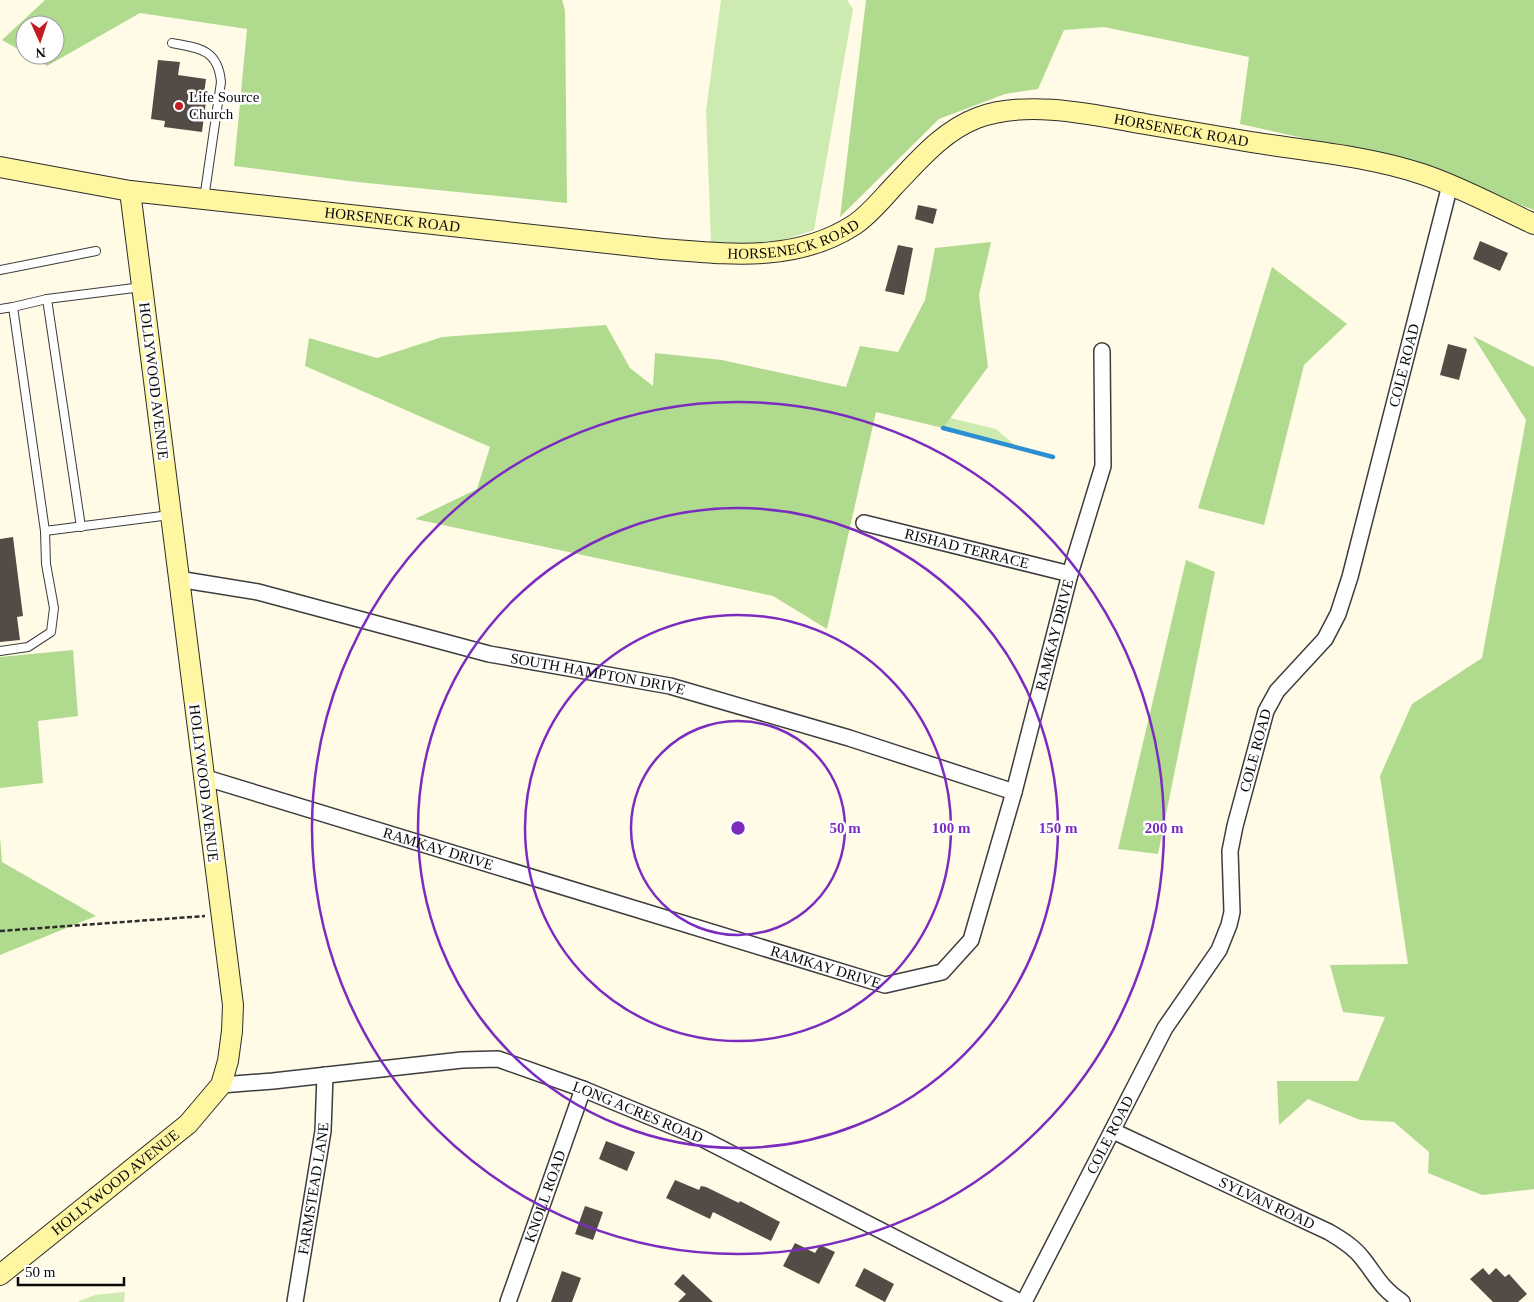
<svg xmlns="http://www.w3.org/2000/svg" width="1534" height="1302" font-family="'Times New Roman',serif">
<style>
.green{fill:#cdeab0}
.forest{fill:#b0db8f}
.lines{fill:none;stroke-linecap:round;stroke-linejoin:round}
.stream{stroke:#2e8ed2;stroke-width:4.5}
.building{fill:#534c46}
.lane-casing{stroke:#3d3d3d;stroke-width:10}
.street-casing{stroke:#3d3d3d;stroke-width:18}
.secondary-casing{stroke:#2c2c2c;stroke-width:22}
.path{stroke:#2c2c2c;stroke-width:2.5;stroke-dasharray:5 2.5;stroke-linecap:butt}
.lane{stroke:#fff;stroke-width:8}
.street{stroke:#fff;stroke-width:15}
.secondary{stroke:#fff6a2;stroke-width:20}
.ring{fill:none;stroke:#7b2cbf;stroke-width:2.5}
.poi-dot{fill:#bf1e23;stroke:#fff;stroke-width:2}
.labels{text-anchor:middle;stroke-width:5;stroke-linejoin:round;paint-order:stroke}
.poi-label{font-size:15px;fill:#0a0a0a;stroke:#fff;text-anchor:start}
.street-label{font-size:15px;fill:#0a0a0a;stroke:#fff}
.centre{fill:#7b2cbf;stroke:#fff;stroke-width:2.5}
.ring-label{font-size:15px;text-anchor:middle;font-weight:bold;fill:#7b2cbf;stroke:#fff;stroke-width:5;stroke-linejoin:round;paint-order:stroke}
</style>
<rect width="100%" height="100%" fill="#fffbe7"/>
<g class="green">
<polygon points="721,0 847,0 853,9 814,230 771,244 711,242 706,111"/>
<polygon points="950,418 996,429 1017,447 943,428"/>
<polygon points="125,1292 124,1302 77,1302 95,1295"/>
</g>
<g class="forest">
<polygon points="45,0 562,0 565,10 567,203 357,182 234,166 247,29 140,13 47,66 28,55 55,55 55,25 25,25 25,53 2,40"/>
<polygon points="866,0 1534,0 1534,210 1407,161 1240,124 1249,57 1104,27 1064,30 1038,89 1005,94 939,119 840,217"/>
<polygon points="991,242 979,295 988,367 943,428 876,412 827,629 773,596 415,519 477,489 490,447 305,366 309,338 377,358 442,337 606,325 630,368 653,386 655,353 722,360 846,387 860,346 898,352 925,300 935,248"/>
<polygon points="1272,267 1347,324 1304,365 1264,525 1198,508"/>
<polygon points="1473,336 1534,367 1534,1189 1482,1195 1428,1173 1429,1152 1394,1122 1360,1120 1308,1099 1279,1125 1277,1081 1358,1081 1385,1017 1343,1012 1330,965 1408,964 1380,776 1412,704 1482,658 1526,420"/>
<polygon points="1186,560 1215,572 1158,854 1118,849"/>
<polygon points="73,650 78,716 38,721 43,783 0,788 0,657"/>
<polygon points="0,837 2,862 96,916 0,955"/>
</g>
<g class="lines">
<polyline class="stream" points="943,428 1053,457"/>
</g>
<g class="building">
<polygon points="158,60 180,62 178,75 206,79 204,94 207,94 202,132 164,127 165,121 151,119"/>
<polygon points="918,205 937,209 933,224 915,219"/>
<polygon points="1480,241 1508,253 1500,271 1473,259"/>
<polygon points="898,245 913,248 904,295 885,291"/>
<polygon points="1448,344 1467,349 1459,380 1440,375"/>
<polygon points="13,537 23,616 17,617 20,640 0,642 0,539"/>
<polygon points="606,1141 635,1152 627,1171 599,1159"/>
<polygon points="675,1180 699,1190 701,1186 706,1187 739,1203 740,1201 780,1222 771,1241 713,1212 710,1219 666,1198"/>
<polygon points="585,1206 603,1212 593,1240 575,1234"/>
<polygon points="795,1243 815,1253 820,1245 835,1252 819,1284 783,1266"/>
<polygon points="864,1268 894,1284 885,1302 855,1286"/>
<polygon points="1483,1268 1489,1275 1496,1268 1505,1277 1509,1274 1527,1294 1518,1302 1493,1302 1470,1279"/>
<polygon points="562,1271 581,1278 572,1302 551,1302"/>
<polygon points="683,1274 713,1302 678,1302 686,1294 674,1284"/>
</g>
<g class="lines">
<g class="lane-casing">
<g id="lane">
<path d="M172,43C199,48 218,49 221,82L204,199"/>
<polyline points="0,270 96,251"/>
<polyline points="47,299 142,287"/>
<polyline points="13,307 47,299 81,527"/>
<polyline points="0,309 13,307 45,531 170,515"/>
<polyline points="0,651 28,647 51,632 54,608 46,564 45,531"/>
</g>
</g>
<g class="street-casing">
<g id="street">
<path id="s1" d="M864,523L1070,574"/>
<path id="s2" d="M178,579L258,592L489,654L670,686L849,738L1014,792"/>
<path id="s3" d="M203,777L885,985L942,972L971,940L1014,792L1070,574L1103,466L1102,351"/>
<path id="s4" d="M221,1085L273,1081L462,1060L498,1059L583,1089L701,1138L1020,1302"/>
<path id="s5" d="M1113,1131L1329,1232C1341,1239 1354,1247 1363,1259C1377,1277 1382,1289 1402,1302"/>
<path id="s6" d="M295,1302L323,1131L325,1075"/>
<path id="s7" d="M508,1302L583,1089"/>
<path id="s8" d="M1024,1302L1165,1028L1219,950L1229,925L1232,912L1230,851L1235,826L1266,711L1277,691L1325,639L1338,614L1350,577L1450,185"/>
</g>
</g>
<g class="secondary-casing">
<g id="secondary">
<path id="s9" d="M0,167L130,191L662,249C728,254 795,263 854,225C869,215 882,199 894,186C919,160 943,131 977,118C1026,99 1095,115 1145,124C1180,130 1216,136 1251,142C1308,151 1368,156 1422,174C1461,187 1497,207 1534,224"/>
<path id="s10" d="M0,1275L188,1124L221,1085L228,1061L232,1031L233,1005L130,191"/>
</g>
</g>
<polyline class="path" points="0,931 205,916"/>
<use href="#lane" class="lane"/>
<use href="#street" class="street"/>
<use href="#secondary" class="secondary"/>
</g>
<g class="ring">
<circle cx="738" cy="828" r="107"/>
<circle cx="738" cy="828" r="213"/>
<circle cx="738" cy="828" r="320"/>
<circle cx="738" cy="828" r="426"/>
</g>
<circle class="poi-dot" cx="179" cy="106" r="5"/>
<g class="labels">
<g class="poi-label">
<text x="189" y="102">Life Source<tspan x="189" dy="17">Church</tspan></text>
</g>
<g class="street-label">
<text dy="5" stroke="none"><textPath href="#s9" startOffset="1236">HORSENECK ROAD</textPath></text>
<text dy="5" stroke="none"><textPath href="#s9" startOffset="396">HORSENECK ROAD</textPath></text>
<text dy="5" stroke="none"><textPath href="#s9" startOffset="801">HORSENECK ROAD</textPath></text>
<text dy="5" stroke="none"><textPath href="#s8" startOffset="1028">COLE ROAD</textPath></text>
<text transform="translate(154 381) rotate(83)" y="5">HOLLYWOOD AVENUE</text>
<text dy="5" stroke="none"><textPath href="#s1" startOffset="106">RISHAD TERRACE</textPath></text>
<text dy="5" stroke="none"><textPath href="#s3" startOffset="1131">RAMKAY DRIVE</textPath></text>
<text dy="5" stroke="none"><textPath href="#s2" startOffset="431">SOUTH HAMPTON DRIVE</textPath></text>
<text dy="5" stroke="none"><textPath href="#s8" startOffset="608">COLE ROAD</textPath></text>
<text transform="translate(204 783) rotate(83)" y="5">HOLLYWOOD AVENUE</text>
<text dy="5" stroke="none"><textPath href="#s3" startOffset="246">RAMKAY DRIVE</textPath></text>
<text dy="5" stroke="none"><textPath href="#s3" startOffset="651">RAMKAY DRIVE</textPath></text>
<text dy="5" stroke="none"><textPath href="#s4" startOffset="428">LONG ACRES ROAD</textPath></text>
<text dy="5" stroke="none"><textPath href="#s8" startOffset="188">COLE ROAD</textPath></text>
<text dy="5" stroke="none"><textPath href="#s10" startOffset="148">HOLLYWOOD AVENUE</textPath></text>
<text dy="5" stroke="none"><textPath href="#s6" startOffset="115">FARMSTEAD LANE</textPath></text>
<text dy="5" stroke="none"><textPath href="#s7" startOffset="112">KNOLL ROAD</textPath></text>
<text dy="5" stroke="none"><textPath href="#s5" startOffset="170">SYLVAN ROAD</textPath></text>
</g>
</g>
<circle cx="738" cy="828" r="8" class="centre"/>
<g class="ring-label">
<text x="845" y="833">50 m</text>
<text x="951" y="833">100 m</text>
<text x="1058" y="833">150 m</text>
<text x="1164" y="833">200 m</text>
</g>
<g transform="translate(40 40) rotate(177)"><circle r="24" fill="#ffffff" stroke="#9d9d9d"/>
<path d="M0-4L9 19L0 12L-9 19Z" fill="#bf1e23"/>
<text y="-8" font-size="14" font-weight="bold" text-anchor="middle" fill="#0a0a0a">N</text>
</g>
<path d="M18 1277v8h106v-8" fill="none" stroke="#0a0a0a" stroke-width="2.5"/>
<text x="25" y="1277" font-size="15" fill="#0a0a0a" stroke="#ffffff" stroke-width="4" paint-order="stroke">50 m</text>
</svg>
